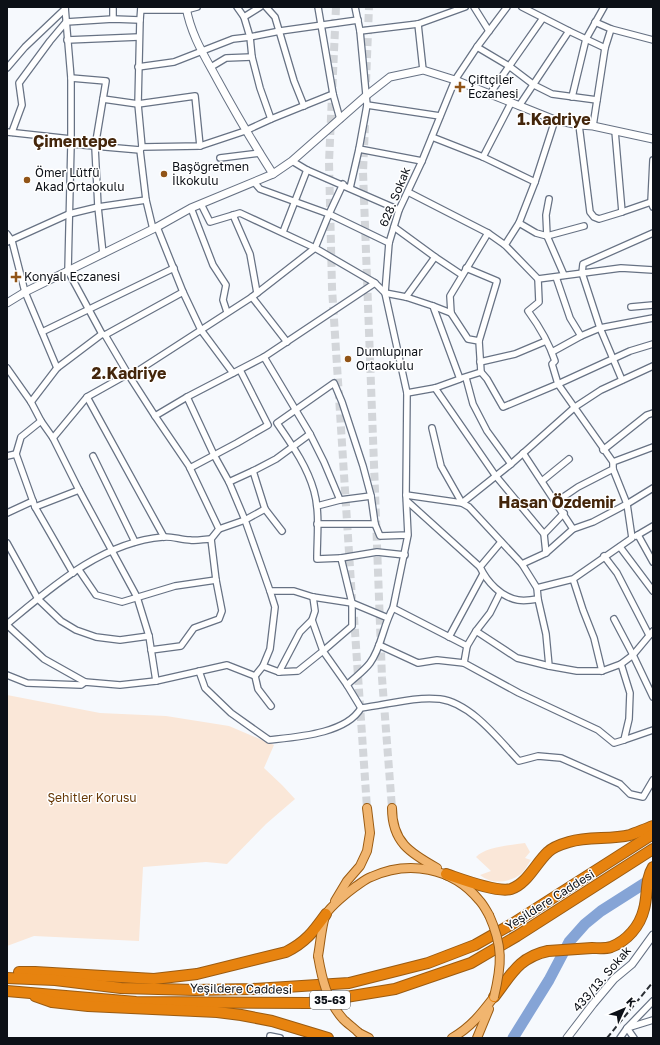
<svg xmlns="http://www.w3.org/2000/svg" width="660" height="1045" font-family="'Golos Text',sans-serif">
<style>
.green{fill:#fae7d8}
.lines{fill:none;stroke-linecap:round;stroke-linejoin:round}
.river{stroke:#85a4d6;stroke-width:11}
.primary-tunnel{stroke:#d3d6da;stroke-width:8;stroke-dasharray:8 4;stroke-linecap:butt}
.street-casing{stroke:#677284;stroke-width:8}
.secondary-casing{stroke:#677284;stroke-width:9}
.primary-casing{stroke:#9a5b12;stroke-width:10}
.highway-casing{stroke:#9a5b12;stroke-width:12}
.street{stroke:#fff;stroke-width:5.5}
.secondary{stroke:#fff;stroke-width:7}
.primary{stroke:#f1b56f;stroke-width:8}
.highway{stroke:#e7830f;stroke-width:10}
.rail{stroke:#2a2e34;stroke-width:2;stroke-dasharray:6 3;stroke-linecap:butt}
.primary-bridge-casing{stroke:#9a5b12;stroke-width:10;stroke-linecap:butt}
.primary-bridge{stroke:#f1b56f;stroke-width:8}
.poi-dot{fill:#915417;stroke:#fff;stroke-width:1.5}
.labels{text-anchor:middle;stroke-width:3;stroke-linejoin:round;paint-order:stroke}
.shield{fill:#fff;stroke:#55585d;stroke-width:1}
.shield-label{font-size:11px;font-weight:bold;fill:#0c1017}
.poi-label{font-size:12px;fill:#0c1017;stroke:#fff;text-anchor:start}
.street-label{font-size:12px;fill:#0c1017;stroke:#fff}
.park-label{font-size:12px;fill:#673805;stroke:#fff}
.district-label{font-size:16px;font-weight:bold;fill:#44260b;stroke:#fff}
</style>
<rect width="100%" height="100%" fill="#f6f9fd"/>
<g class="green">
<polygon points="7,695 100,713 166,716 229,726 274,745 264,768 282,785 295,799 266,824 227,864 206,862 143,867 139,941 34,936 7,946"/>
<path d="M525,843L530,852L525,858L531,860C528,864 525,870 522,873C510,883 492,885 480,875L491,871L476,857C485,847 511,845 525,843Z"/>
</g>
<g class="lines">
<polyline class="river" points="513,1038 549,980 569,942 585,924 601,911 645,883 653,877"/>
<g class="primary-tunnel">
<polyline points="336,7 329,162 332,288 352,599"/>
<polyline points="366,82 369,7"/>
<polyline points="365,125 363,172 382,678 392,808"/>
<polyline points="354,617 367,808"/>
</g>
<g class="street-casing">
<g id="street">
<polyline points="65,7 71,78 71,144 68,271 102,334"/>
<polyline points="113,7 113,19"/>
<polyline points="141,7 140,20 138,104 142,147 140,150 146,200 153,229"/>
<polyline points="237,7 244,17 250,37 252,57 260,88 271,119"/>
<polyline points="266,7 275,17 294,81 304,106"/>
<polyline points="318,7 333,94 340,119"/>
<polyline points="474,7 489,31"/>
<polyline points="522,7 569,31 605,48"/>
<polyline points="141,10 186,10 197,7"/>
<polyline points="244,17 260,7"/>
<polyline points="595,22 611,29 653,40"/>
<polyline points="418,24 423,70"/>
<polyline points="360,31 418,24 465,7"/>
<polyline points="67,40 139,37"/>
<polyline points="477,47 509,66 534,85 552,94 597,100"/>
<polyline points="138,67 174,62 233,39 250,37 280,31 358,20"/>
<polyline points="211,67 226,58 252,57"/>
<polyline points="7,68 25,47 65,9"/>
<polyline points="71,78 106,81 95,147 98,207 103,254"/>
<polyline points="489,95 543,18"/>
<polyline points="572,97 586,39 604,7"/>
<polyline points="103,99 138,104 195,96 200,146"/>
<polyline points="367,105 440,116"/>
<polyline points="519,106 569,31"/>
<polyline points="579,125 590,212 594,217 599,219 622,212 615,131"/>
<polyline points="593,126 605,48 611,29"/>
<polyline points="7,132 71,139"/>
<polyline points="12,132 22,105 19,83 50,41 66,22 113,19 140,20"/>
<polyline points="432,137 483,157 535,182"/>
<polyline points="71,144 140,150"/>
<polyline points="142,147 200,146 245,131 271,119 333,94"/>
<polyline points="359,149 422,161"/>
<polyline points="483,157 511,103"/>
<polyline points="220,158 260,153"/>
<polyline points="653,160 651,202 653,203"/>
<polyline points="292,161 307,170 399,210"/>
<polyline points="254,182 260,189 329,214 389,243"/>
<polyline points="350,188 359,149 367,105 360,31 355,7"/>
<polyline points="408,192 488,233 505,245 538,279 621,268 653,270"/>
<polyline points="549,199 546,215 547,236 564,275"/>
<polyline points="201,204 210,222 240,213 315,248 375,283"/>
<polyline points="191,208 213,265 226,285 223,300 227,312"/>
<polyline points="622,212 651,202 653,207"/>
<polyline points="233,215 250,254 257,293"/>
<polyline points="519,223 536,233 547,236 584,226"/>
<polyline points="157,227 183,292 201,330 233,373"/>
<polyline points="394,227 435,257"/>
<polyline points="283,232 307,170"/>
<polyline points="488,233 450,296 451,313 468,339 479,341 481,372 487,379 503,407 558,384 630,351 653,344"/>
<polyline points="7,234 12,241 25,292 57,368"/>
<polyline points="7,242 69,214 98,207 146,200"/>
<polyline points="505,245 519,223 535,182 555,120"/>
<polyline points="466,268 497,281 479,341"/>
<polyline points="556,277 570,318 581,336"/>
<path d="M538,279L539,302L528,311C539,326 549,343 555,361L552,364L558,384L613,462"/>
<polyline points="252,297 287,342"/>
<polyline points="406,297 435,257 462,275"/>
<polyline points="433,306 451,313"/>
<polyline points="631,307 653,305"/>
<polyline points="42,332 174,268"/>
<polyline points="105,335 183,292"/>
<polyline points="552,352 581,336 600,328 653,318"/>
<polyline points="264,357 310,434 324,462 340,500 371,496"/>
<polyline points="480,362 515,354 546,341"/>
<polyline points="7,368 31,402 41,421 53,438 79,490 137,597 149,636 156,681"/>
<polyline points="462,378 481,372"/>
<polyline points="466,378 473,404 487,431 511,464"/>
<polyline points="622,380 600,328 582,273 583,264 653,233"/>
<polyline points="435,388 495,475 544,534 546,553"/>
<polyline points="87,397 164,537"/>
<polyline points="187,397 214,455 229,482 245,520 219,529"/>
<polyline points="31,402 57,368 102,334 105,335 128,374 136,372 252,297 315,248 329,214 343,184"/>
<polyline points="41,421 21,437 16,454 35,507 73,573"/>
<polyline points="432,428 441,466 462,503 469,507 522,564 546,553 573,529 593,522 627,504 653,488"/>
<polyline points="53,438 87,397 128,374 155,416"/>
<polyline points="603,450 647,415 653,413"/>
<polyline points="523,453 573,529"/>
<polyline points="7,456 16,454"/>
<polyline points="93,456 135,542"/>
<polyline points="190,468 237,443 268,425 240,370"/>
<polyline points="542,481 569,459"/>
<polyline points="229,482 253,471"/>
<polyline points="406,495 462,503 511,464 575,407 601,390 653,366"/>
<polyline points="407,501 480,567"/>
<polyline points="556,502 578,487 613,469 613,462 653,447"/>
<polyline points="317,506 340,500"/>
<polyline points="35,507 79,490"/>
<polyline points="265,509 253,471 276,459 310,434"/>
<polyline points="7,513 33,501"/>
<polyline points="317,524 375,524"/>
<polyline points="282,531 265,509 245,520 270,591 294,591 313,597 352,603 388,618"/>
<polyline points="544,534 564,513"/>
<path d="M408,535L380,536L375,524L371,496L363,466L342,402L334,383L277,423C292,445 307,466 314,491C320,512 317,537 317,559L341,558L352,603V626L323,651L347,685C354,678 364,671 370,663C382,647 383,625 393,608L408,535L406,495L407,393L385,293L389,243L399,210L422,161L455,80L477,47L507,7"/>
<polyline points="638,535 653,562"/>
<polyline points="636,536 653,526"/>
<path d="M501,542L480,567C487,582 501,597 518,600C524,601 532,600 538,599"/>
<polyline points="7,543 38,599 61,621 76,630 96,637 120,640 149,636"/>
<polyline points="620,547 653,591"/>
<polyline points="604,556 617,573 649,635"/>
<polyline points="341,558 377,552 405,555"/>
<polyline points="522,564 537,588"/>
<polyline points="79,570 96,595 122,602 175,586 216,580"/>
<polyline points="573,579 583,610 594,638 602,671 577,671 549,666 546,634 538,599 537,588 573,579 632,538 627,504 613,469"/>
<polyline points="393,608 467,646 464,663 519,693 598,730 614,743 624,740 629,719 630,693 621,664 602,671"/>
<polyline points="614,619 633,655 653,697"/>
<path d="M7,624C52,587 102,542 163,537C172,536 181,540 190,540C197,541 204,539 211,539"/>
<polyline points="7,625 44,659 85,682"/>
<polyline points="476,631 517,658 549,666"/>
<polyline points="449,637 483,574"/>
<polyline points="379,645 418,663 437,660 464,663"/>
<polyline points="467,646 476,631 490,613 500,593"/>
<polyline points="151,650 181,646 194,628 219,619 222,611 216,580 211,539 219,529 189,466 155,416 187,397 264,357 375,283 385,293 406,297 433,306 460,379 435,388 407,393"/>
<polyline points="621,664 633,655 653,631"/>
<polyline points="263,666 279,672 300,632 312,620"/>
<path d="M199,671L205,688L231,713L269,740C296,737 346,734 361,708C386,705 415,696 440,699C471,703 499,740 519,761L538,756L561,758L620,784L630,794L643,797L653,780"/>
<polyline points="279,672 298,671 323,651 312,620 315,611 313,597"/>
<polyline points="7,675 27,683 81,685 85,682 120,685 156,681 227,665 255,676 263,666 270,649 275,607 270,591"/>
<polyline points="255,676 258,689 271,706"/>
<polyline points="347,685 361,708"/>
<polyline points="624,740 653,730"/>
<polyline points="270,1036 280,1038"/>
<polyline points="620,1038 627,1028 653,1001"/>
<polyline points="634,1038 627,1028 653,1020"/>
</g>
</g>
<g class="secondary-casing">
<g id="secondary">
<path d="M186,7C191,35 204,55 217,79C235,112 253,143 273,174"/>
<polyline points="7,303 25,292 157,227 191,208 273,174 292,161 367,95 390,77 423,70 455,80 555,120 579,125 593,126 653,139"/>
<polyline points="567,1038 593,1004 614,979 632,964 653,935"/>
</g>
</g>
<g class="primary-casing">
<g id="primary">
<path d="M392,808C392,842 410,853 437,868"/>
<polyline points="335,901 347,881 360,866 367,851 370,833 367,808"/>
<path d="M318,956C320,946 322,922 326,914C331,906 348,892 355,887C360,884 365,879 371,877C408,860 452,867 479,900C483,904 486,910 489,915"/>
<polyline points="359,1033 369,1038"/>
<path d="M452,1038C471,1027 481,1014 494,997"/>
<polyline points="477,1038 489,1009"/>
</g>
</g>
<g class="highway-casing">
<g id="highway">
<path d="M446,874C461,879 497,893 511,889C527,884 536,863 548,852C553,847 562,844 569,842C589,836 610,840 630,835C638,832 645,829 653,826"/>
<path d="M19,972H35L154,979L197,974L286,952C306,942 313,932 326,914"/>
<polyline points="7,978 55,980 121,988 195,990 253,989 349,983 428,963 475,945 512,924 653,834"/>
<polyline points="7,991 136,1002 309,1003 395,989 471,963 517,936 653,849"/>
<polyline points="35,996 52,1002 88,1006 217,1012 241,1015 272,1021 328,1038"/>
<path d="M494,997C511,975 519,957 548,951C563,950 577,949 592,948C598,948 605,949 611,947C627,941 640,926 644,909C648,895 645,880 653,867"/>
</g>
</g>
<use href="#street" class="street"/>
<use href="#secondary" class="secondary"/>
<use href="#primary" class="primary"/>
<use href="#highway" class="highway"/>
<polyline class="rail" points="607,1038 653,982"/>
<g class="primary-bridge-casing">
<g id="primary-bridge">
<path d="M489,915C503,946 502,964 494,997"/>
<path d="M318,956C322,979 327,1001 343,1019C348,1024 354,1028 359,1033"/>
</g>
</g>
<use href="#primary-bridge" class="primary-bridge"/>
</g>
<g class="poi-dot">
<path d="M458 81h4v4h4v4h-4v4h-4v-4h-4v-4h4z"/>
<circle cx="164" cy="174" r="4"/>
<circle cx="27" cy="180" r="4"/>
<path d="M14 271h4v4h4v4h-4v4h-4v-4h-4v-4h4z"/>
<circle cx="348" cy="359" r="4"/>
</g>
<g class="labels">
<rect class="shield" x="310" y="991" width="40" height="18" rx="3"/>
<g class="shield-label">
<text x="330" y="1004">35-63</text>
</g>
<g class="poi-label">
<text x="468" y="84">Çiftçiler<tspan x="468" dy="14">Eczanesi</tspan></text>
<text x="172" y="171">Başöğretmen<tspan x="172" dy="14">İlkokulu</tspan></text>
<text x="35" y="177">Ömer Lütfü<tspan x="35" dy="14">Akad Ortaokulu</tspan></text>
<text x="24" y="281">Konyalı Eczanesi</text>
<text x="356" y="356">Dumlupınar<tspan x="356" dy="14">Ortaokulu</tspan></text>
</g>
<g class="street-label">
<text transform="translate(395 197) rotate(-68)" y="4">628. Sokak</text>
<text transform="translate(550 900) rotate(-32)" y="4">Yeşildere Caddesi</text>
<text transform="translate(602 979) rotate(-49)" y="4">433/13. Sokak</text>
<text transform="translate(241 989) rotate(1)" y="4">Yeşildere Caddesi</text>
</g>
<g class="park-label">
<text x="92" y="802">Şehitler Korusu</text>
</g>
<g class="district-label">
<text x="554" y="125">1.Kadriye</text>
<text x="75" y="147">Çimentepe</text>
<text x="129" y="379">2.Kadriye</text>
<text x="557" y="508">Hasan Özdemir</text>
</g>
</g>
<rect width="660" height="1045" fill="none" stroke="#0c1017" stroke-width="16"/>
<g transform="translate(624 1009) rotate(46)" stroke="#ffffff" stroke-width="3" paint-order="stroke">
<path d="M0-3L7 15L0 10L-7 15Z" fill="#0c1017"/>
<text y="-6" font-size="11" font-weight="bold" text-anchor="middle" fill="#0c1017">K</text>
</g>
</svg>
